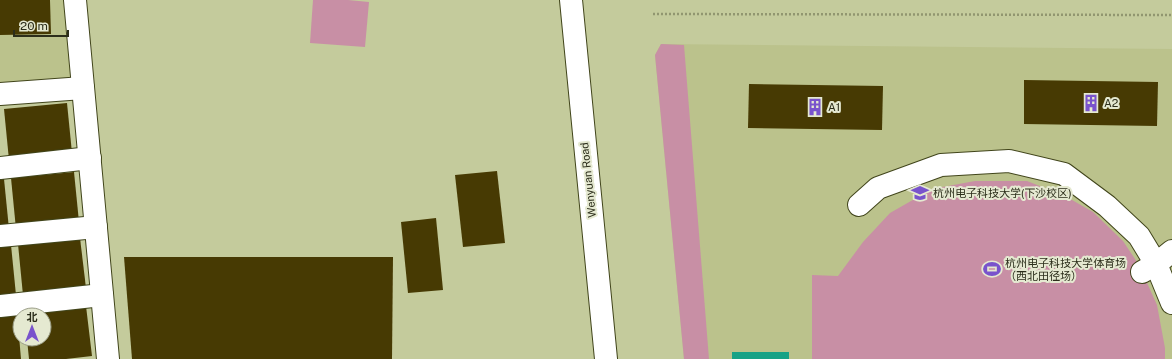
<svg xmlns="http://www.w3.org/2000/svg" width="1172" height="359" font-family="'Public Sans','Noto Sans SC',sans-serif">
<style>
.built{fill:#bbc28c}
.green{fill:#c88fa5}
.water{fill:#17a286}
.building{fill:#473a03}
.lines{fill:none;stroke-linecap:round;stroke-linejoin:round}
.minor-casing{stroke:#41451b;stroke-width:24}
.major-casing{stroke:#41451b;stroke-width:24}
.path{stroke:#919670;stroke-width:2.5;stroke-dasharray:2 2;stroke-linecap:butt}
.minor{stroke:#fff;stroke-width:22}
.major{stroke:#fff;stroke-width:22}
.labels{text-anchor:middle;stroke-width:4;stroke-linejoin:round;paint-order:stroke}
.poi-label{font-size:11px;fill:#2c2e1b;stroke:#e5e9d1;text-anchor:start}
.street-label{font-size:11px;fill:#2c2e1b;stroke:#e5e9d1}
</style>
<rect width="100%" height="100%" fill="#c4cb9c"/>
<g class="built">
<polygon points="0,0 75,0 83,88 0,94"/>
<polygon points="661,44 1172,49 1172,359 684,359 655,55"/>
</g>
<g class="green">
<polygon points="313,0 348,0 369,2 365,47 310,43"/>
<polygon points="661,44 684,45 709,359 684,359 655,55"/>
<polygon points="975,181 1027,181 1065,196 1093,212 1123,241 1139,265 1157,305 1165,348 1165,359 812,359 812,275 838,276 863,242 890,213 932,189"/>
</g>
<rect class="water" x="732" y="352" width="57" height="7"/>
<g class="building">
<polygon points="0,0 50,0 51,34 0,35"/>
<polygon points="1024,80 1158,82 1157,126 1024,124"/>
<polygon points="749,84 883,86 882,130 748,128"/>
<polygon points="67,103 72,153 9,160 4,109"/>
<polygon points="497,171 505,243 463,247 455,175"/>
<polygon points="74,172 79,222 16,229 11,178"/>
<polygon points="0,179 4,179 9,229 0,230"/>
<polygon points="436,218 443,290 408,293 401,222"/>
<polygon points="80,238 86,288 23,295 18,244"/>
<polygon points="11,245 16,295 0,297 0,246"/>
<polygon points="124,257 393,257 392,359 132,359"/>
<polygon points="86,306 92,356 66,359 29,359 27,339 44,339 44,315 24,315 24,312"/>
<polygon points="17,313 21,359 0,359 0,315"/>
</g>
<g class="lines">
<g class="minor-casing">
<g id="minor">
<polyline points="75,0 108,359"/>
<polyline points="0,94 83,88"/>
<polyline points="0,168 90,158"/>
<polyline points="859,205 878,188 941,165 1009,161 1064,174 1107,206 1139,236 1156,264 1172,303"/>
<polyline points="0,236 96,227"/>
<polyline points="1142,272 1156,264 1172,251"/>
<polyline points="0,306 102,295"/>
</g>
</g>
<g class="major-casing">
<polyline id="major" points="571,0 606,359"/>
</g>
<polyline class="path" points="653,14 1172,15"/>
<use href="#minor" class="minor"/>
<use href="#major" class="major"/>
</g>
<defs>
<g id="building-bare" transform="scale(1.38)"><path d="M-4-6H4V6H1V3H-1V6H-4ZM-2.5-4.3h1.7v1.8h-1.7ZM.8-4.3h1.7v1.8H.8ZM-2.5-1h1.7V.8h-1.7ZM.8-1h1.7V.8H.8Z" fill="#7953cc" stroke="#e5e9d1" stroke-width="2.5" paint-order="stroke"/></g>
<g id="university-bare" transform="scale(1.38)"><path d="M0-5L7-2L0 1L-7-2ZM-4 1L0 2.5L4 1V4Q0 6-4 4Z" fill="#7953cc" stroke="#e5e9d1" stroke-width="2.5" paint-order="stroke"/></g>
<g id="stadium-bare" transform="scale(1.38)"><path d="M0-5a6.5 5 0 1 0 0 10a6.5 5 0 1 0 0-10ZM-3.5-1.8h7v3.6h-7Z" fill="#7953cc" stroke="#e5e9d1" stroke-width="2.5" paint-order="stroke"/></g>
</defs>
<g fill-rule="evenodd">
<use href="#building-bare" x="1091" y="103"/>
<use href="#building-bare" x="815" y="107"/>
<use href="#university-bare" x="920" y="193"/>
<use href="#stadium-bare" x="992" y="269"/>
</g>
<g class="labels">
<g class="poi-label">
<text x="1104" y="107">A2</text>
<text x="828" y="111">A1</text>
<text x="933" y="197">杭州电子科技大学(下沙校区)</text>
<text x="1005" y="267">杭州电子科技大学体育场<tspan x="1005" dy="13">（西北田径场）</tspan></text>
</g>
<g class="street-label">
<text transform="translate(588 180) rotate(-96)" y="4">Wenyuan Road</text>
</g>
</g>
<g transform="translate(32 327)"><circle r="19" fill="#e5e9d1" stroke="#9b9e88"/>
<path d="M0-3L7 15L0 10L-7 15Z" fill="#7953cc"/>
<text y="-6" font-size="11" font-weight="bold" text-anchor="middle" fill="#2c2e1b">北</text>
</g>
<path d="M14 30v6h54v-6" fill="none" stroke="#2c2e1b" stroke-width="2"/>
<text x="20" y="30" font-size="12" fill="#2c2e1b" stroke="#e5e9d1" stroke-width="3" paint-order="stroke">20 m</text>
</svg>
